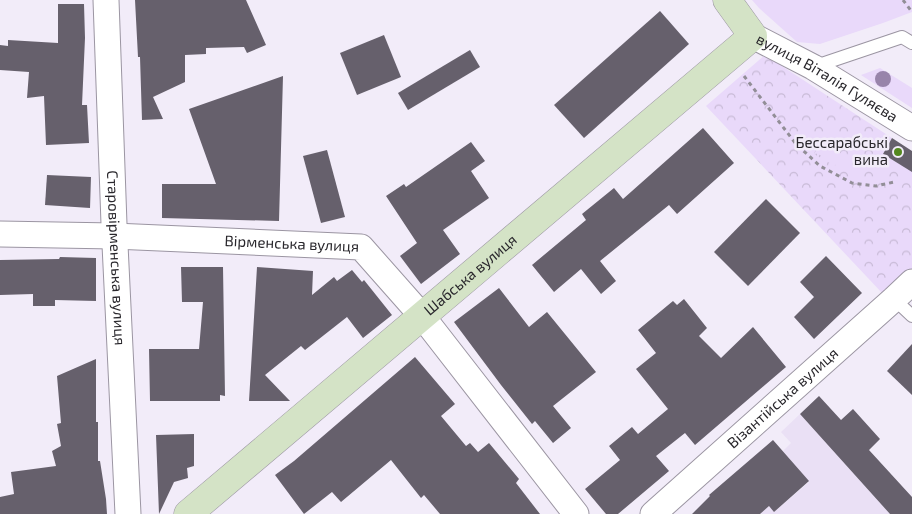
<svg xmlns="http://www.w3.org/2000/svg" width="912" height="514" font-family="'Exo 2',sans-serif">
<style>
.built{fill:#eae0f5}
.grass{fill:#e9d9fa}
.forest{fill:url(#forest-crowns)}
.park{fill:url(#park-tufts)}
.building{fill:#66606c}
.lines{fill:none;stroke-linecap:round;stroke-linejoin:round}
.lane-casing{stroke:#9b95a2;stroke-width:14}
.street-casing{stroke:#9b95a2;stroke-width:27}
.secondary-casing{stroke:#9b95a2;stroke-width:29}
.path{stroke:#928e97;stroke-width:3;stroke-dasharray:4 4;stroke-linecap:butt}
.lane{stroke:#fff;stroke-width:12}
.street{stroke:#fff;stroke-width:25}
.secondary{stroke:#d4e3c6;stroke-width:28}
.tree{fill:#9884aa}
.poi-dot{fill:#54881f;stroke:#f2ecf9;stroke-width:2}
.labels{text-anchor:middle;stroke-width:5;stroke-linejoin:round;paint-order:stroke}
.street-label{font-size:15px;fill:#29272c;stroke:#f2ecf9}
.poi-label{font-size:15px;fill:#29272c;stroke:#f2ecf9;text-anchor:end}
</style>
<defs>
<pattern id="forest-crowns" width="20" height="18" patternUnits="userSpaceOnUse" patternTransform="scale(1.25)"><rect width="20" height="18" fill="#e9d9fa"/><path d="M2 6a3 3 0 1 1 6 0M12 15a3 3 0 1 1 6 0" fill="none" stroke="#c8bad6"/></pattern>
<pattern id="park-tufts" width="24" height="20" patternUnits="userSpaceOnUse" patternTransform="scale(1.25)"><rect width="24" height="20" fill="#e9d9fa"/><path d="M3 7l-1-3M5 7V3M7 7l1-3M15 17l-1-3M17 17v-4M19 17l1-3" fill="none" stroke="#c8bad6"/></pattern>
</defs>
<rect width="100%" height="100%" fill="#f2ecf9"/>
<polygon class="built" points="800,414 890,514 760,514 769,506 775,511 809,482 783,451 791,443 781,432"/>
<g class="grass">
<polygon points="752,0 912,0 912,12 883,23 820,44 797,42 759,8"/>
<polygon points="880,68 912,88 912,108 861,75"/>
</g>
<polygon class="forest" points="765,55 892,138 883,154 910,170 912,166 912,270 883,294 706,106"/>
<polygon class="park" points="821,142 842,154 835,166 814,154"/>
<g class="building">
<polygon points="135,0 246,0 266,45 247,53 244,47 206,48 206,54 185,55 185,82 153,97 163,119 142,120 140,57 138,57"/>
<polygon points="58,4 84,4 85,38 82,105 87,105 89,143 46,145 44,96 27,98 29,72 0,70 0,45 8,46 8,40 58,43"/>
<polygon points="660,11 689,44 584,138 554,105"/>
<polygon points="384,35 401,77 357,95 340,53"/>
<polygon points="470,50 480,67 408,110 398,93"/>
<polygon points="283,76 279,221 162,218 162,184 216,184 189,109"/>
<polygon points="703,128 734,163 677,214 669,205 600,261 616,281 601,294 581,269 554,292 532,265 586,220 582,214 614,188 623,199"/>
<polygon points="892,138 912,151 912,172 883,154"/>
<polygon points="471,142 485,161 471,171 489,198 443,230 460,254 421,284 400,256 417,243 386,196 404,184 406,187"/>
<polygon points="327,150 345,217 321,223 303,156"/>
<polygon points="47,175 91,177 90,208 45,205"/>
<polygon points="766,199 800,233 748,286 714,252"/>
<polygon points="826,256 862,293 814,339 794,317 814,297 800,282"/>
<polygon points="60,257 96,258 96,301 55,300 55,306 33,306 33,294 0,295 0,260 59,259"/>
<polygon points="181,267 223,267 225,396 220,395 220,401 150,401 149,349 199,349 203,302 182,302"/>
<polygon points="257,267 313,271 312,295 334,277 337,281 352,270 362,282 364,280 392,315 363,338 347,317 305,350 301,346 265,375 290,401 249,401"/>
<polygon points="499,288 529,327 547,312 596,372 553,406 571,428 553,443 535,421 532,424 501,385 454,322"/>
<polygon points="684,299 707,328 699,336 721,358 753,327 786,367 695,445 685,433 656,456 669,471 618,514 606,514 585,489 620,460 609,446 632,427 638,434 668,409 636,369 656,353 638,330 673,301 677,305"/>
<polygon points="912,344 912,395 887,371"/>
<polygon points="415,357 455,404 441,416 466,446 470,443 478,452 489,443 519,479 516,483 540,514 440,514 424,495 421,498 391,460 341,502 332,492 304,514 275,475 294,461"/>
<polygon points="96,359 96,422 98,422 98,461 100,461 106,499 107,514 0,514 0,497 14,494 11,472 56,466 52,451 61,446 57,424 61,423 57,376"/>
<polygon points="819,396 841,420 853,409 880,439 869,450 912,497 912,514 890,514 800,414"/>
<polygon points="194,434 194,466 187,468 188,478 174,482 159,514 156,435"/>
<polygon points="773,440 809,481 774,512 769,506 760,514 692,514 710,496 709,495"/>
</g>
<g class="lines">
<g class="lane-casing">
<g id="lane">
<polyline points="813,67 902,37 912,43"/>
<polyline points="894,299 912,316"/>
</g>
</g>
<g class="street-casing">
<g id="street">
<path id="s1" d="M106,0L114,224L128,514"/>
<path id="s2" d="M753,36L813,67L912,128"/>
<path id="s3" d="M0,234L114,236L361,247L422,316L576,514"/>
<path id="s4" d="M653,514L894,299L912,282"/>
</g>
</g>
<g class="secondary-casing">
<g id="secondary">
<path id="s5" d="M188,514L753,36L727,0"/>
</g>
</g>
<g class="path">
<polyline points="903,0 912,12"/>
<polyline points="744,76 796,144 820,166 852,183 876,186 894,182"/>
</g>
<use href="#lane" class="lane"/>
<use href="#street" class="street"/>
<use href="#secondary" class="secondary"/>
</g>
<circle class="tree" cx="883" cy="79" r="8"/>
<circle class="poi-dot" cx="898" cy="152" r="5"/>
<g class="labels">
<g class="street-label">
<text dy="5" stroke="none"><textPath href="#s2" startOffset="85">вулиця Віталія Гуляєва</textPath></text>
<text dy="5" stroke="none"><textPath href="#s3" startOffset="292">Вірменська вулиця</textPath></text>
<text dy="5" stroke="none"><textPath href="#s1" startOffset="258">Старовірменська вулиця</textPath></text>
<text dy="5" stroke="none"><textPath href="#s5" startOffset="370">Шабська вулиця</textPath></text>
<text dy="5" stroke="none"><textPath href="#s4" startOffset="174">Візантійська вулиця</textPath></text>
</g>
<g class="poi-label">
<text x="888" y="148">Бессарабські<tspan x="888" dy="17">вина</tspan></text>
</g>
</g>
</svg>
